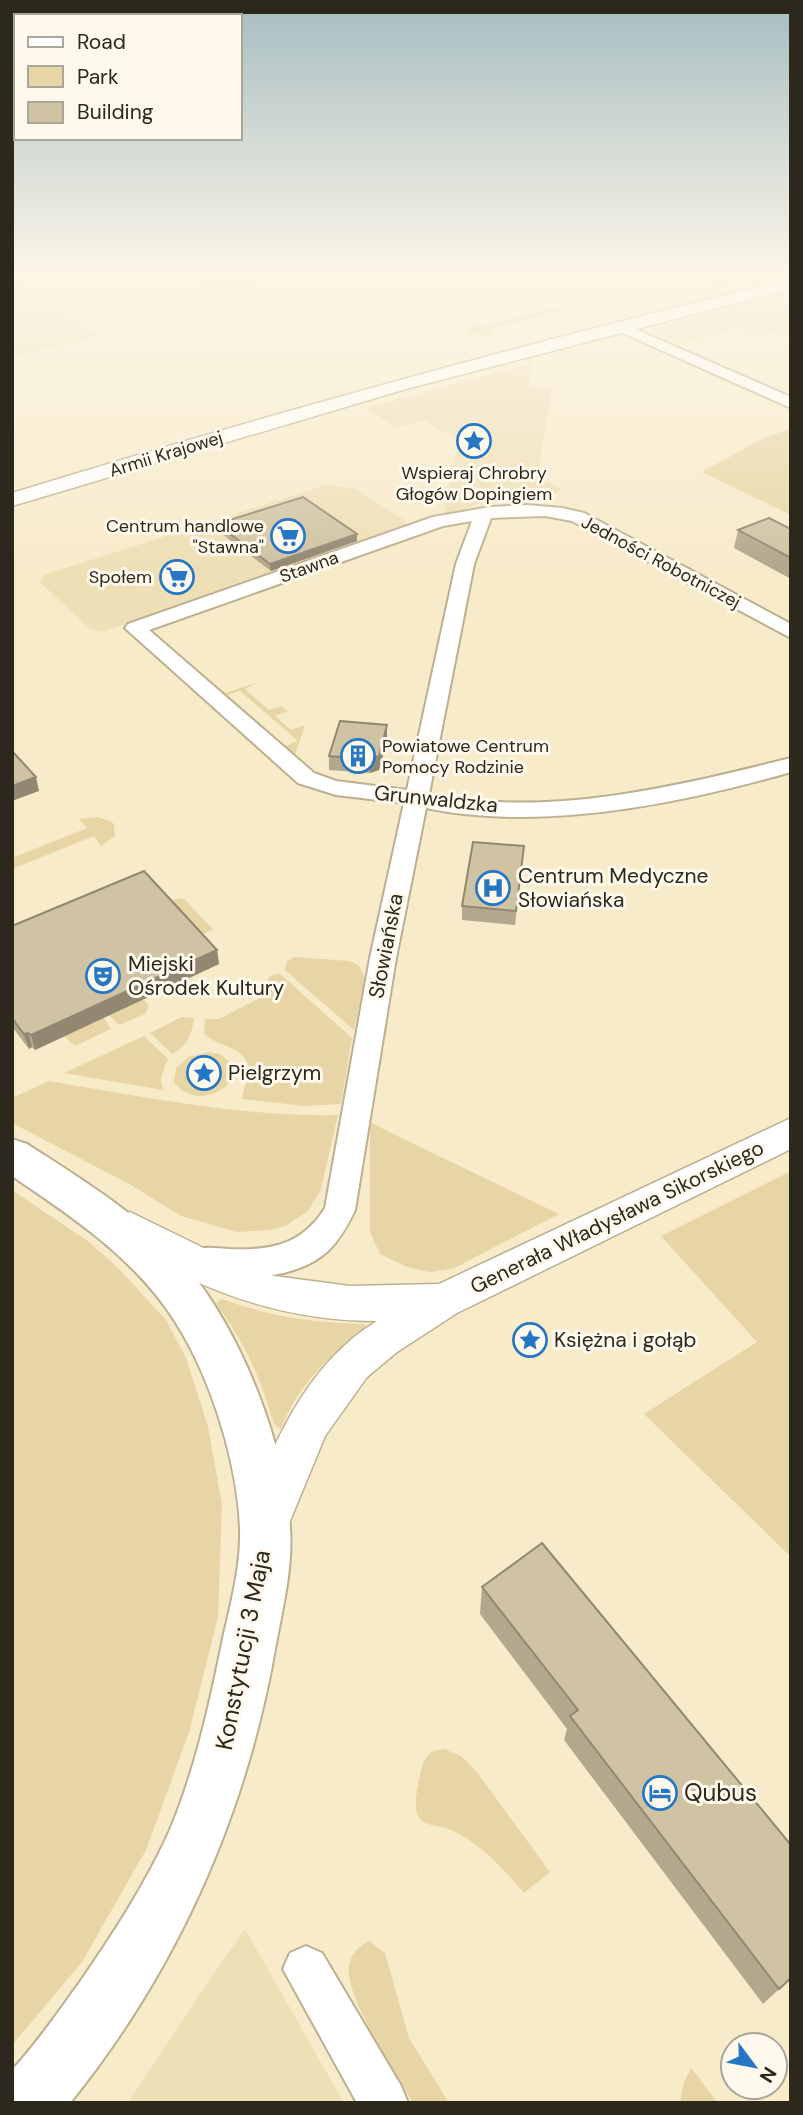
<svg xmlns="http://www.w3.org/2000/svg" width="803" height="2115" font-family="'DM Sans',sans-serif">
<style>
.built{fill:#efdfb7}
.green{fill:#e8d5a5}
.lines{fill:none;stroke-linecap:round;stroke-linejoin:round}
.minor-casing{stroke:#bdb091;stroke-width:4}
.tertiary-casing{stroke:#bdb091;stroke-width:3}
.primary-casing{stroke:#bdb091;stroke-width:4}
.minor{fill:#fff;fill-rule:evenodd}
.tertiary{fill:#fff;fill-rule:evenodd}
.primary{fill:#fff;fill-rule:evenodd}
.wall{fill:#b3a88c}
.shaded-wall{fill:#928872}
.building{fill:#d0c3a3;stroke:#928872;stroke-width:2}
.labels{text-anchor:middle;stroke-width:6;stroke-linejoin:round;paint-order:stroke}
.far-street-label{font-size:18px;fill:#2d281c;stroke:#fef9ec}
.far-poi-label{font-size:18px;fill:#2d281c;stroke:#fef9ec;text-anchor:end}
.street-label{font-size:21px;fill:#2d281c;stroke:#fef9ec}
.poi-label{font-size:21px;fill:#2d281c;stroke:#fef9ec;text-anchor:start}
.near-street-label{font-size:24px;fill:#2d281c;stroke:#fef9ec}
.near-poi-label{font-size:24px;fill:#2d281c;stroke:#fef9ec;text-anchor:start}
</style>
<rect width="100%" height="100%" fill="#f8ebca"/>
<g class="built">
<polygon points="12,273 73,273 24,284 99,336 12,357"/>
<polygon points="181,273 308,273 219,294"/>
<polygon points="682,273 767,273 721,288"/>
<polygon points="791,292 789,337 773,331 756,336 738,328 682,343 651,329"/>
<polygon points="532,363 529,386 552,387 538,476 563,490 530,501 478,504 443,516 459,441 425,421 397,428 365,408"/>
<polygon points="326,485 355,489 404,520 408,527 104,631 91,630 40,582 44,575"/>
<polygon points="245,1929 344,2103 128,2103 206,1985"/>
</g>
<g class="green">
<polygon points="570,303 577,306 488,330 493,334 477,335 467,331 474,324 480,327"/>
<polygon points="791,428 791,515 702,472 762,439"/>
<polygon points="256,683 245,689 269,710 281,706 288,711 275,716 291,730 305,725 294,758 282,747 298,741 240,691 228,695 225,693"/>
<polygon points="98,817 110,821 114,824 115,836 101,846 94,836 12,869 12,858 87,828 79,819"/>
<polygon points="179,898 185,900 213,929 196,939 164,905"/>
<polygon points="294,957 350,961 359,966 365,978 354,1030 285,970 287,961"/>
<path d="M279,973L352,1038L341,1104L304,1106L242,1099C242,1089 249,1082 249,1072C249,1045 216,1048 204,1033L205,1019H219L260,998L269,977Z"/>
<polygon points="143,999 149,1006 145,1014 119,1025 109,1015"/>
<path d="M182,1017L194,1018C191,1036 189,1044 172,1054L150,1033Z"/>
<polygon points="104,1018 111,1029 75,1046 64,1036"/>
<polygon points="144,1036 168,1059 161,1077 163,1090 64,1073"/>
<path d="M209,1052L220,1054L232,1064L234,1077C220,1098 190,1104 174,1082L176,1068L189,1057Z"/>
<path d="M49,1081C144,1097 241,1117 338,1115L321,1189L308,1211L285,1226L270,1230L237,1232L181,1216L131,1185L12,1123V1098Z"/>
<polygon points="370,1122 389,1132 559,1214 452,1269 430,1272 407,1267 380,1254 370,1232"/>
<polygon points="791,1171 791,1557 644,1414 757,1342 661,1236"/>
<polygon points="12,1190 89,1242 118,1268 166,1320 186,1358 208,1427 222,1505 218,1617 189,1732 146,1850 82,1962 12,2045"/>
<path d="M222,1299C275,1318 309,1322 365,1324L366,1329C328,1356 298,1385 281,1429L274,1424C259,1374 246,1346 216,1303Z"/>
<path d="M444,1749L461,1756L476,1771L550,1872L524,1893C503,1869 481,1843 451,1830C441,1825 424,1827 418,1816C412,1806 420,1768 426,1758C430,1751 437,1750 444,1749Z"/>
<path d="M369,1941L385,1953L409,2038L449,2103H413C397,2075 344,1996 349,1966C351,1953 359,1947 369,1941Z"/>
<polygon points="691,2068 718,2103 680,2103 683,2084"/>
</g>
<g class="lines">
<g class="minor-casing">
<g id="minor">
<polygon points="621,323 791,397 791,408 616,330 614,327"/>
<path d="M527,505L562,508L584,513L791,624V638L572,521L545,516L491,518L474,564L429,794C549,818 674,787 791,758V772C680,804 541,832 426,808L396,958L355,1210C348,1225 340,1239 328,1251C295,1281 231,1283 191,1269L186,1260L191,1251C204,1246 215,1248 229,1249C270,1251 302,1245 325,1208L370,958L404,803L336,795L298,783L125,628L128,624L433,517L490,507ZM472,521L456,564L407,790L336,781L314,773L149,630L443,526Z"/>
<polygon points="306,1946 322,1953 401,2086 408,2103 357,2103 283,1969 290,1953"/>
</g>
</g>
<g class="tertiary-casing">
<g id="tertiary">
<path d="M791,279V289L406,389L12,506V493C270,414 529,342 791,279Z"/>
<path d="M791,1118V1149L457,1313L397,1352L367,1377L325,1436L283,1538L267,1544L251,1538L244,1522C271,1447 306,1364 377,1321C297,1321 226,1300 157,1262C140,1253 119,1245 110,1228L116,1217L130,1212L224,1258L274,1276L350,1286L439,1284Z"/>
</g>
</g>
<g class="primary-casing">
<path id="primary" d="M12,1139L27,1144C84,1181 144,1217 189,1270C242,1334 285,1445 290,1527C293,1566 283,1606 276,1644C247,1813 178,1969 70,2103H12V2070C38,2042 58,2012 80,1982C113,1934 145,1885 169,1832C195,1771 210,1703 223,1638C231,1603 241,1566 240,1529C238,1464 211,1378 176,1323C137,1260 73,1217 12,1176Z"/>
</g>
<use href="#minor" class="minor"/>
<use href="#tertiary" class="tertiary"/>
<use href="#primary" class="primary"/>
</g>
<g class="wall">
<polygon points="217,524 357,534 357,541 271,571 218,531"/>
<polygon points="791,529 791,579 734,548 738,530"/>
<polygon points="387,740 379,770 370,773 329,770 329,756"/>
<polygon points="524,846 515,925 462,920 462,906"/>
<polygon points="12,926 217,950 219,964 35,1050 32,1047 29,1049 13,1028 12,1029"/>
<polygon points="482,1587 791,1978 763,2004 564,1740 567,1729 480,1614"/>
</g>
<g class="shaded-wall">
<polygon points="357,534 357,541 271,571 270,564"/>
<polygon points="387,725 387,740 379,770 370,773 370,759"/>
<polygon points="36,777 39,791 12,801 12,786"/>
<polygon points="217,950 219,964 35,1050 31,1035"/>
<polygon points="28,1033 32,1047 29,1049 24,1034"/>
</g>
<g class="building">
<polygon points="303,497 357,534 270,564 217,524"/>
<polygon points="769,518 791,529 791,558 738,530"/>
<polygon points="340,721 387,725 379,756 370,759 329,756"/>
<polygon points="12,751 36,777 12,786"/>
<polygon points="473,842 524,846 516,911 462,906"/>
<polygon points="144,871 217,950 31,1035 28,1033 24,1034 12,1018 12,926"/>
<polygon points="542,1543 791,1845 791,1978 779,1989 570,1716 578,1710 482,1587"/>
</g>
<linearGradient id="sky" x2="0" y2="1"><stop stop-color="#a6bdc1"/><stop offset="0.48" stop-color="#fcf6e7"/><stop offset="1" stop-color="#fcf6e7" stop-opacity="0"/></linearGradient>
<rect width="803" height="569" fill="url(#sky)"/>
<defs>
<g id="sight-ring" transform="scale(1.75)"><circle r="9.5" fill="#fef9ec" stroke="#2576c5" stroke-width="1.5"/><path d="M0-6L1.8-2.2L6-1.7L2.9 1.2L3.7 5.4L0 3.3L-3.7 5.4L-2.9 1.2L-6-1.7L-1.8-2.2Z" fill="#2576c5"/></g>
<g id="supermarket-ring" transform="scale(1.75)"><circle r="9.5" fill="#fef9ec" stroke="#2576c5" stroke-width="1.5"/><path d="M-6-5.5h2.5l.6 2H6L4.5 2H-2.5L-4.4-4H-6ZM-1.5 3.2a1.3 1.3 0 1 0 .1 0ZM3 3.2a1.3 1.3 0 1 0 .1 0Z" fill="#2576c5"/></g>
<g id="building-ring" transform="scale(1.75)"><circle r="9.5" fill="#fef9ec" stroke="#2576c5" stroke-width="1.5"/><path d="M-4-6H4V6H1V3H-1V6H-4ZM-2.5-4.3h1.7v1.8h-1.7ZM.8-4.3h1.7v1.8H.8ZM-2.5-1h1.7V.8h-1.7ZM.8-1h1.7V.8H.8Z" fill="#2576c5"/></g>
<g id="hospital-ring" transform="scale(1.75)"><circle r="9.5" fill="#fef9ec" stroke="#2576c5" stroke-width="1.5"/><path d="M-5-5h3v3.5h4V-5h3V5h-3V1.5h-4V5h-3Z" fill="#2576c5"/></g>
<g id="theatre-ring" transform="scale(1.75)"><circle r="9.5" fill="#fef9ec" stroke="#2576c5" stroke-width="1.5"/><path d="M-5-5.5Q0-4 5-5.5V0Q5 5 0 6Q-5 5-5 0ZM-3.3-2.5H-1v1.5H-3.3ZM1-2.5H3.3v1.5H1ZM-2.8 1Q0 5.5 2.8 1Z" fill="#2576c5"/></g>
<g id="hotel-ring" transform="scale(1.75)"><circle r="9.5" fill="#fef9ec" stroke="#2576c5" stroke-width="1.5"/><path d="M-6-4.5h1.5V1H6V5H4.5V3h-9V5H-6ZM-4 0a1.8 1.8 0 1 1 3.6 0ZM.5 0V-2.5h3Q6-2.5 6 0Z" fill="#2576c5"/></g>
</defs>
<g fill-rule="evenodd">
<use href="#sight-ring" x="474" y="441"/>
<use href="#supermarket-ring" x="288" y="536"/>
<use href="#supermarket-ring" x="177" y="577"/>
<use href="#building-ring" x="358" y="756"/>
<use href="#hospital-ring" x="493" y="888"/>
<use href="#theatre-ring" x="103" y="976"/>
<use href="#sight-ring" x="204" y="1073"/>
<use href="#sight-ring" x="530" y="1340"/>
<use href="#hotel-ring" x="660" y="1793"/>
</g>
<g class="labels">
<g class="far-street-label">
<text transform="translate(166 454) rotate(-17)" y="6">Armii Krajowej</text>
<text transform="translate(661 562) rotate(28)" y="6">Jedności Robotniczej</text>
<text transform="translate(309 567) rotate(-20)" y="6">Stawna</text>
</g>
<g class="far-poi-label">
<text x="474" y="479" text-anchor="middle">Wspieraj Chrobry<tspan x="474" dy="21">Głogów Dopingiem</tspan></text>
<text x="264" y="532">Centrum handlowe<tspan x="264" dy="21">"Stawna"</tspan></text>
<text x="152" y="583">Społem</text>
<text x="382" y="752" text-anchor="start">Powiatowe Centrum<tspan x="382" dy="21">Pomocy Rodzinie</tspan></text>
</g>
<g class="street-label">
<text transform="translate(436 799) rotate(6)" y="7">Grunwaldzka</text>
<text transform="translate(386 946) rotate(-79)" y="7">Słowiańska</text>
<text transform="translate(617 1217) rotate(-26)" y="7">Generała Władysława Sikorskiego</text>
</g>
<g class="poi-label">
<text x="518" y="883">Centrum Medyczne<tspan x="518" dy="24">Słowiańska</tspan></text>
<text x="128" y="971">Miejski<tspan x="128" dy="24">Ośrodek Kultury</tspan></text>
<text x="228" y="1080">Pielgrzym</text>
<text x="554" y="1347">Księżna i gołąb</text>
</g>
<g class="near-street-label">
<text transform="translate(243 1650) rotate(-79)" y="8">Konstytucji 3 Maja</text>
</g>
<g class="near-poi-label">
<text x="684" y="1801">Qubus</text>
</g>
</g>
<rect width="803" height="2115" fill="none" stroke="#2d281c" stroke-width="28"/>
<rect x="14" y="14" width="228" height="126" fill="#fef9ec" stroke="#aaa599" stroke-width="2"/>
<rect x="28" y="37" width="35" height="10" fill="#ffffff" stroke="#aaa599" stroke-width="2"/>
<text x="77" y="49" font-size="21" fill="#2d281c">Road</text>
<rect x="28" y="66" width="35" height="21" fill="#e8d5a5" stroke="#aaa599" stroke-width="2"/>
<text x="77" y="84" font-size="21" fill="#2d281c">Park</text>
<rect x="28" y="102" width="35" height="21" fill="#d0c3a3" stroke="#aaa599" stroke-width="2"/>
<text x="77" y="119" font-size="21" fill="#2d281c">Building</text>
<g transform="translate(754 2066) rotate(122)"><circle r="33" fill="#fef9ec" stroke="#aaa599" stroke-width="2"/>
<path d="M0-5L12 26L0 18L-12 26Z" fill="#2576c5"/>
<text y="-10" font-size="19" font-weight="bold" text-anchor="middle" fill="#2d281c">N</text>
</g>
</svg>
